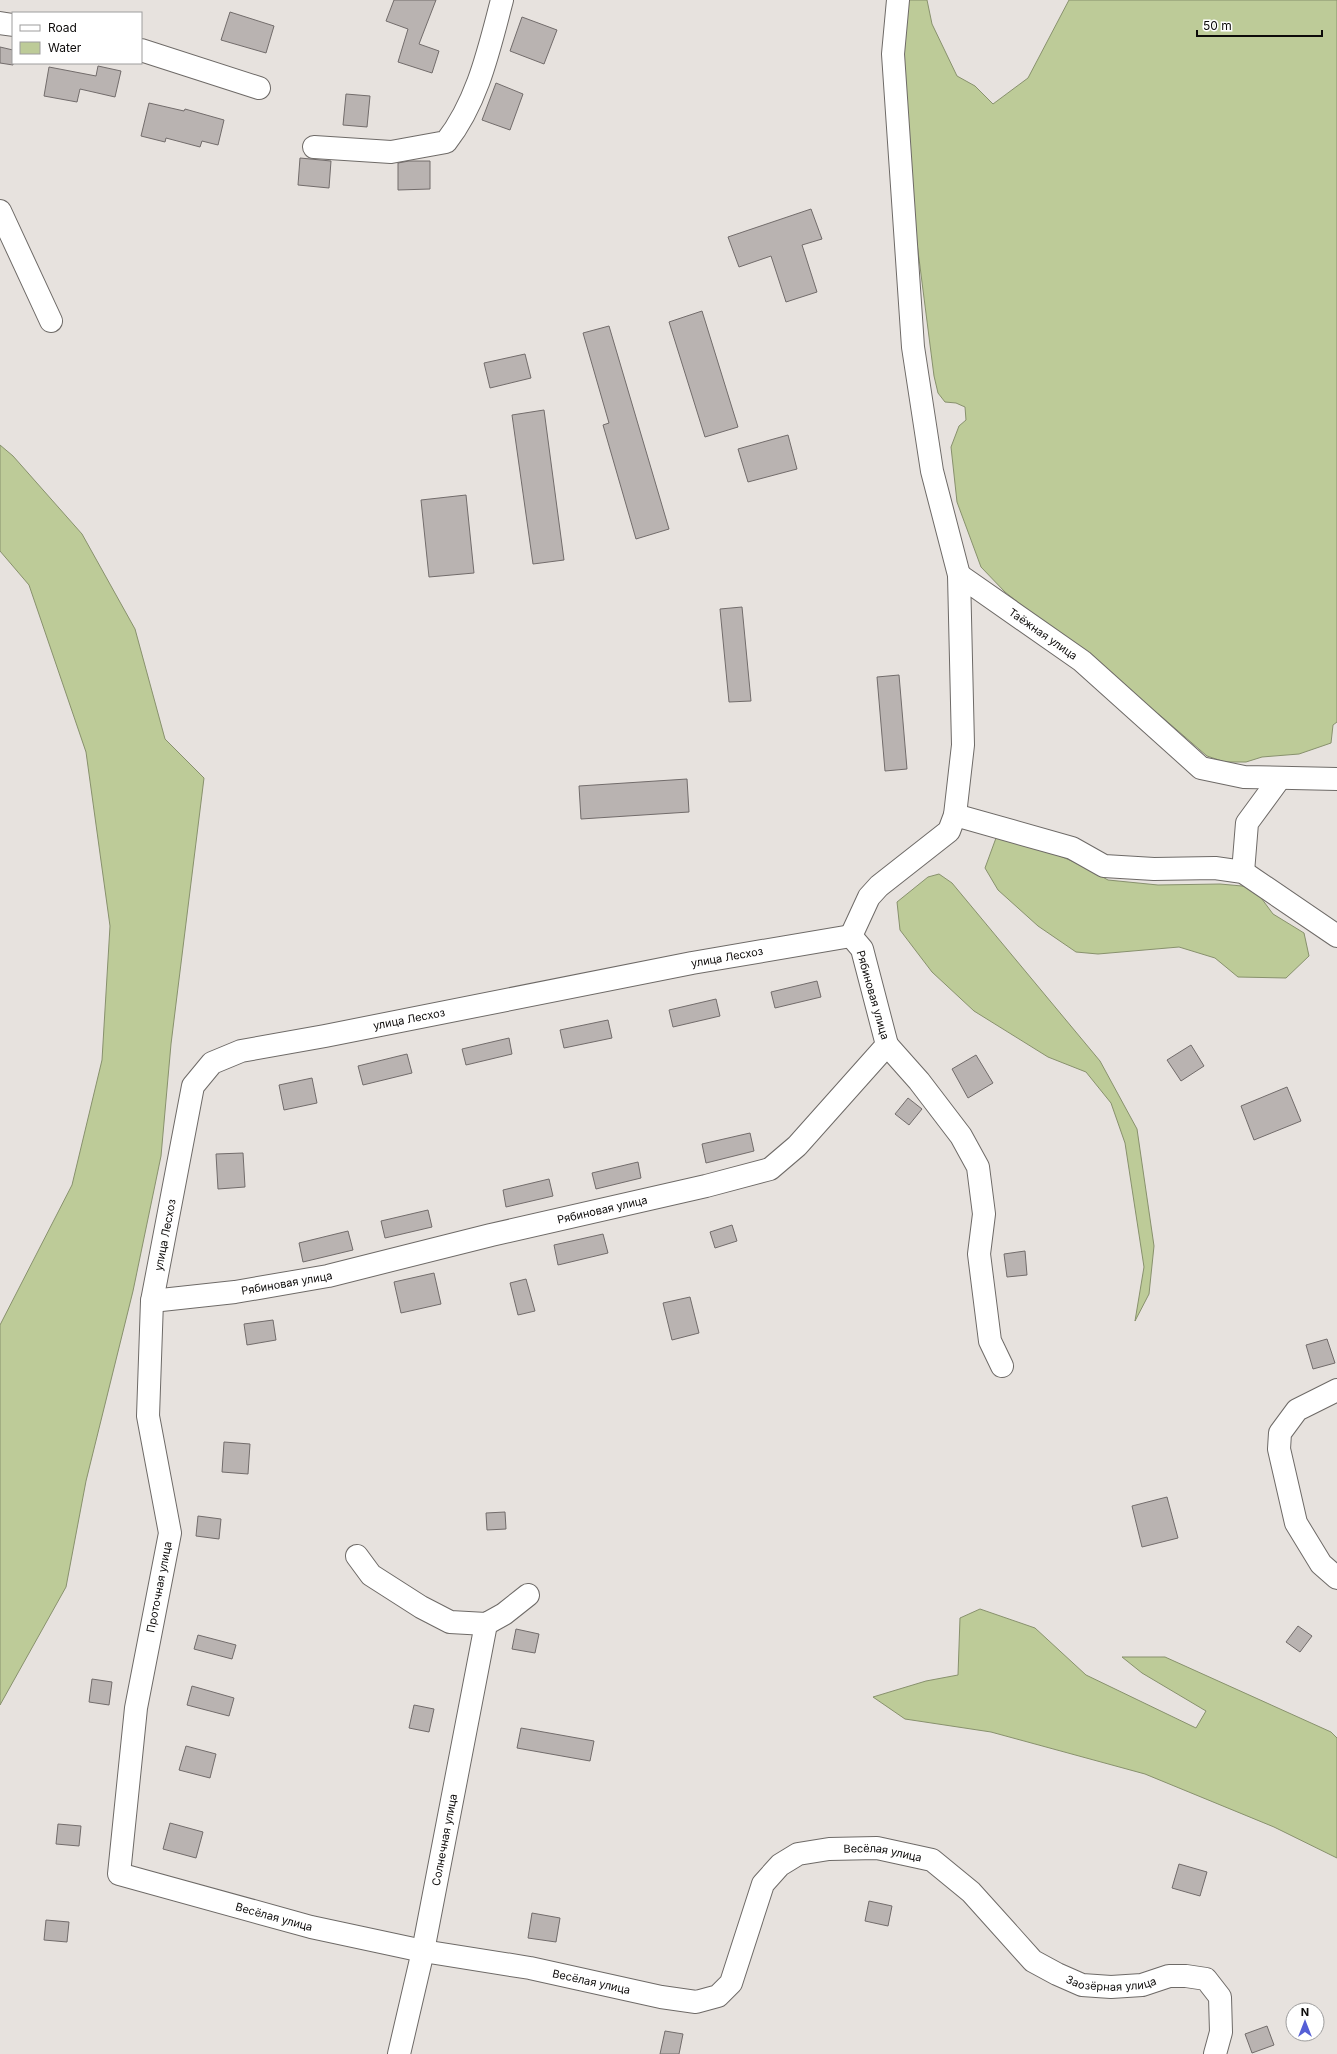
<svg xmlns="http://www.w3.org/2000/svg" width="1337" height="2054" font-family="Inter,sans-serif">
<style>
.water{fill:#bdcb98;stroke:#88916d}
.building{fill:#b9b3b1;stroke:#726c6b}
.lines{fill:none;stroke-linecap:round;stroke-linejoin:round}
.minor-casing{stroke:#6e6a67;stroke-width:24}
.minor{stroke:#fff;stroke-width:22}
.labels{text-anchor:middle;stroke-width:3.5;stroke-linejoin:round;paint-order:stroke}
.street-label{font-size:11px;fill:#0d0b0a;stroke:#fff}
</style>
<rect width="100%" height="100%" fill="#e7e2de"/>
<g class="water">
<polygon points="903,0 927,0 932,24 957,76 975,86 993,104 1028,78 1069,0 1337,0 1337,722 1333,725 1331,743 1299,754 1262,757 1246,762 1225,762 1207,756 1162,717 1005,592 981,567 957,502 951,447 959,426 966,420 965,407 956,403 945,402 938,393 934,376 905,149"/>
<polygon points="0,445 13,456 82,534 135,629 165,739 204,778 171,1044 161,1156 133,1291 86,1481 66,1587 0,1705 0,1325 72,1185 102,1060 110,926 86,752 29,585 0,551"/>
<polygon points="996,838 1029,843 1079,864 1108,880 1158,885 1220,884 1253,887 1273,914 1304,933 1309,956 1286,978 1238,977 1215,958 1179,947 1098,954 1076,952 1038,926 998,890 985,868"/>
<polygon points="939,874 952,883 1100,1061 1137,1129 1154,1246 1149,1294 1135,1321 1144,1267 1125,1143 1111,1103 1086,1072 1048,1057 974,1011 932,972 900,930 897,902 928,877"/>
<polygon points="980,1609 1035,1628 1086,1675 1196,1728 1206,1711 1142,1673 1122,1657 1165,1657 1331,1732 1337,1738 1337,1858 1274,1827 1145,1774 991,1732 905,1719 873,1697 926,1681 958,1675 960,1618"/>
</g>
<g class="building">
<polygon points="394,0 436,0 419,44 439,51 432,73 398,62 408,29 386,21"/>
<polygon points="230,12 274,26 266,53 221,40"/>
<polygon points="522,17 557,30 544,64 510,51"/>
<polygon points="0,47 13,50 13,65 0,63"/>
<polygon points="98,66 121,71 115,97 80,89 77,102 44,96 49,67 96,76"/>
<polygon points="496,83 523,94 510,130 482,120"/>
<polygon points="346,94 370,96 367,127 343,125"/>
<polygon points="149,103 184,111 185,109 224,120 218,145 202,141 200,147 166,138 165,142 141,136"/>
<polygon points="300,158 331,161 329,188 298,185"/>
<polygon points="409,161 430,161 430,189 398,190 398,163"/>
<polygon points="811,209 822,239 802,245 817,292 786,302 771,256 739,267 728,237"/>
<polygon points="702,311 738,427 705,437 669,322"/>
<polygon points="609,326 669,529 636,539 603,425 609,423 583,333"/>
<polygon points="525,354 531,378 490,388 484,363"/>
<polygon points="544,410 564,560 533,564 512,415"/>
<polygon points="788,435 797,469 748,482 738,449"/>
<polygon points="466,495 474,573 429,577 421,500"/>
<polygon points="742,607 751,701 729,702 720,609"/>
<polygon points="899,675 907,769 885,771 877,677"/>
<polygon points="687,779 689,812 581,819 579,786"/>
<polygon points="817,981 821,997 775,1008 771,992"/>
<polygon points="716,999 720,1016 673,1027 669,1010"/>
<polygon points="608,1020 612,1038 564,1048 560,1030"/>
<polygon points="509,1038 512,1054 466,1065 462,1049"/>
<polygon points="1191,1045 1204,1066 1181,1081 1167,1060"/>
<polygon points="407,1054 412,1073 363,1085 358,1066"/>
<polygon points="976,1055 993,1083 968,1098 952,1069"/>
<polygon points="312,1078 317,1103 284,1110 279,1085"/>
<polygon points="1287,1087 1301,1121 1254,1140 1241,1106"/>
<polygon points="908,1098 922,1109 909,1125 895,1114"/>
<polygon points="750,1133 754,1151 706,1163 702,1144"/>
<polygon points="243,1153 245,1187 218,1189 216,1154"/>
<polygon points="638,1162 641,1178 596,1189 592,1173"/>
<polygon points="549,1179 553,1196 506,1207 503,1190"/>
<polygon points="428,1210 432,1227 385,1238 381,1221"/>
<polygon points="732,1225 737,1241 715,1248 710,1232"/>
<polygon points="348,1231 353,1250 303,1262 299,1243"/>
<polygon points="603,1234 608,1253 558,1265 554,1245"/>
<polygon points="1025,1251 1027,1275 1007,1277 1004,1254"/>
<polygon points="434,1273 441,1304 401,1313 394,1282"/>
<polygon points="526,1279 535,1311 518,1315 510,1283"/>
<polygon points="690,1297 699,1333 672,1340 663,1303"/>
<polygon points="273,1320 276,1340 247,1345 244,1324"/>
<polygon points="1327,1339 1335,1363 1313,1369 1306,1345"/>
<polygon points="224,1442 250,1444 248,1474 222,1472"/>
<polygon points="1167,1497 1178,1538 1142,1547 1132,1506"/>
<polygon points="505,1512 506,1529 487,1530 486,1513"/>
<polygon points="198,1516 221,1519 219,1539 196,1536"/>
<polygon points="1298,1626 1312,1636 1300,1652 1286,1642"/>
<polygon points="516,1629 539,1634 535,1653 512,1649"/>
<polygon points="198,1635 236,1645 232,1659 194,1649"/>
<polygon points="92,1679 112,1682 109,1705 89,1702"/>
<polygon points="192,1686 234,1698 229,1716 187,1705"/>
<polygon points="414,1705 434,1709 429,1732 409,1728"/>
<polygon points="521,1728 594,1741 590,1761 517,1748"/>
<polygon points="186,1746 216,1754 210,1778 179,1770"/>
<polygon points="170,1823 203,1832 196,1858 163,1849"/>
<polygon points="58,1824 81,1826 79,1846 56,1844"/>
<polygon points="1179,1864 1207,1872 1200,1896 1172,1888"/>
<polygon points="869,1901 892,1906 888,1926 865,1921"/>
<polygon points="532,1913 560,1918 556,1942 528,1938"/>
<polygon points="46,1920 69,1922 67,1942 44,1940"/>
<polygon points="1267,2026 1274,2045 1252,2053 1245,2034"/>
<polygon points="665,2031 683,2034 679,2054 660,2054"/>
</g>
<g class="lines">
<g class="minor-casing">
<g id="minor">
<polyline points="898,0 893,54 913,347 932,471 959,575"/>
<polyline points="0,23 13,25"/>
<polyline points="141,50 259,88"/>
<path d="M314,147L391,152L446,142C478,101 489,49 502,0"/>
<polyline points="0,211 51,321"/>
<polyline points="955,815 1072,848 1104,866 1154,869 1215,868 1243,872 1337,936"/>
<polyline points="1243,872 1247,823 1280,778"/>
<path id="s1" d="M851,936L692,963L325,1036L241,1051L212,1063L193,1086L152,1301L148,1416L170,1533L136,1708L119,1874L311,1927L423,1951L530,1968L661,1997L696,2002L718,1996L731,1983L763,1884L780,1865L798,1854L829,1849L877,1848L932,1860L971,1892L1033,1961L1057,1974L1082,1985L1111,1987L1142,1985L1169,1976H1186L1206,1979L1220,1997L1221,2032L1215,2054"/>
<path id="s2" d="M851,936L869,897L879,886L949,831L955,815L963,745L959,575L1082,661L1201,768L1244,777L1337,779"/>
<polyline points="887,1045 919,1081 961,1136 978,1167 984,1214 979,1254 990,1341 1002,1366"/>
<path id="s3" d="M152,1301L235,1292L328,1276L491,1235L706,1186L770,1169L797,1146L887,1045L862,949L851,936"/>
<polyline points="1337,1390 1297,1410 1280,1433 1279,1449 1296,1523 1321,1564 1337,1578"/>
<polyline points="357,1556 371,1575 421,1607 450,1622 486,1624 504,1614 528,1595"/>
<path id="s4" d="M399,2054L423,1951L486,1624"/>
</g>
</g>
<use href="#minor" class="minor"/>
</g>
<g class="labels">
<g class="street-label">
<text dy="4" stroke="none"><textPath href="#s2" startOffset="507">Таёжная улица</textPath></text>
<text transform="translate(727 957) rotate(-10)" y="4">улица Лесхоз</text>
<text transform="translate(873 995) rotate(74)" y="4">Рябиновая улица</text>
<text transform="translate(409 1019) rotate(-11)" y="4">улица Лесхоз</text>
<text dy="4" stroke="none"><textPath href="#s3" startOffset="460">Рябиновая улица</textPath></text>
<text transform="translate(165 1235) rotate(-79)" y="4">улица Лесхоз</text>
<text dy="4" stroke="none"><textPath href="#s3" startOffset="136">Рябиновая улица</textPath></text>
<text transform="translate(159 1587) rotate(-79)" y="4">Проточная улица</text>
<text dy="4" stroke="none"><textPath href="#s4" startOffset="219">Солнечная улица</textPath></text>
<text dy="4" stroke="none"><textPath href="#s1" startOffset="2349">Весёлая улица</textPath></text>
<text dy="4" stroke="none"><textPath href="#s1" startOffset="1641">Весёлая улица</textPath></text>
<text dy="4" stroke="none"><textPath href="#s1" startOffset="2626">Заозёрная улица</textPath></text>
<text dy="4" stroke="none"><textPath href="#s1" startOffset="1965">Весёлая улица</textPath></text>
</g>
</g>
<rect x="12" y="12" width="130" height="52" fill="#ffffff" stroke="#9e9d9d"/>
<rect x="20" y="25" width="20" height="6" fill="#ffffff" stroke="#9e9d9d"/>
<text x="48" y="32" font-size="12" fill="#0d0b0a">Road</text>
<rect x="20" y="42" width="20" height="12" fill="#bdcb98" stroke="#9e9d9d"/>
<text x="48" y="52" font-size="12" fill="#0d0b0a">Water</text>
<g transform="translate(1305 2022)"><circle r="19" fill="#ffffff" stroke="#9e9d9d"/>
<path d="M0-3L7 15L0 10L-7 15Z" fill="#555fd6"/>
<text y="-6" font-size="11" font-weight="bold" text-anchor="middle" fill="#0d0b0a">N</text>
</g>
<path d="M1197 30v6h125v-6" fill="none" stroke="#0d0b0a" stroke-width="2"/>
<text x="1203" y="30" font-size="12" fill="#0d0b0a" stroke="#ffffff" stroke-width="3" paint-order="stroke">50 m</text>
</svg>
